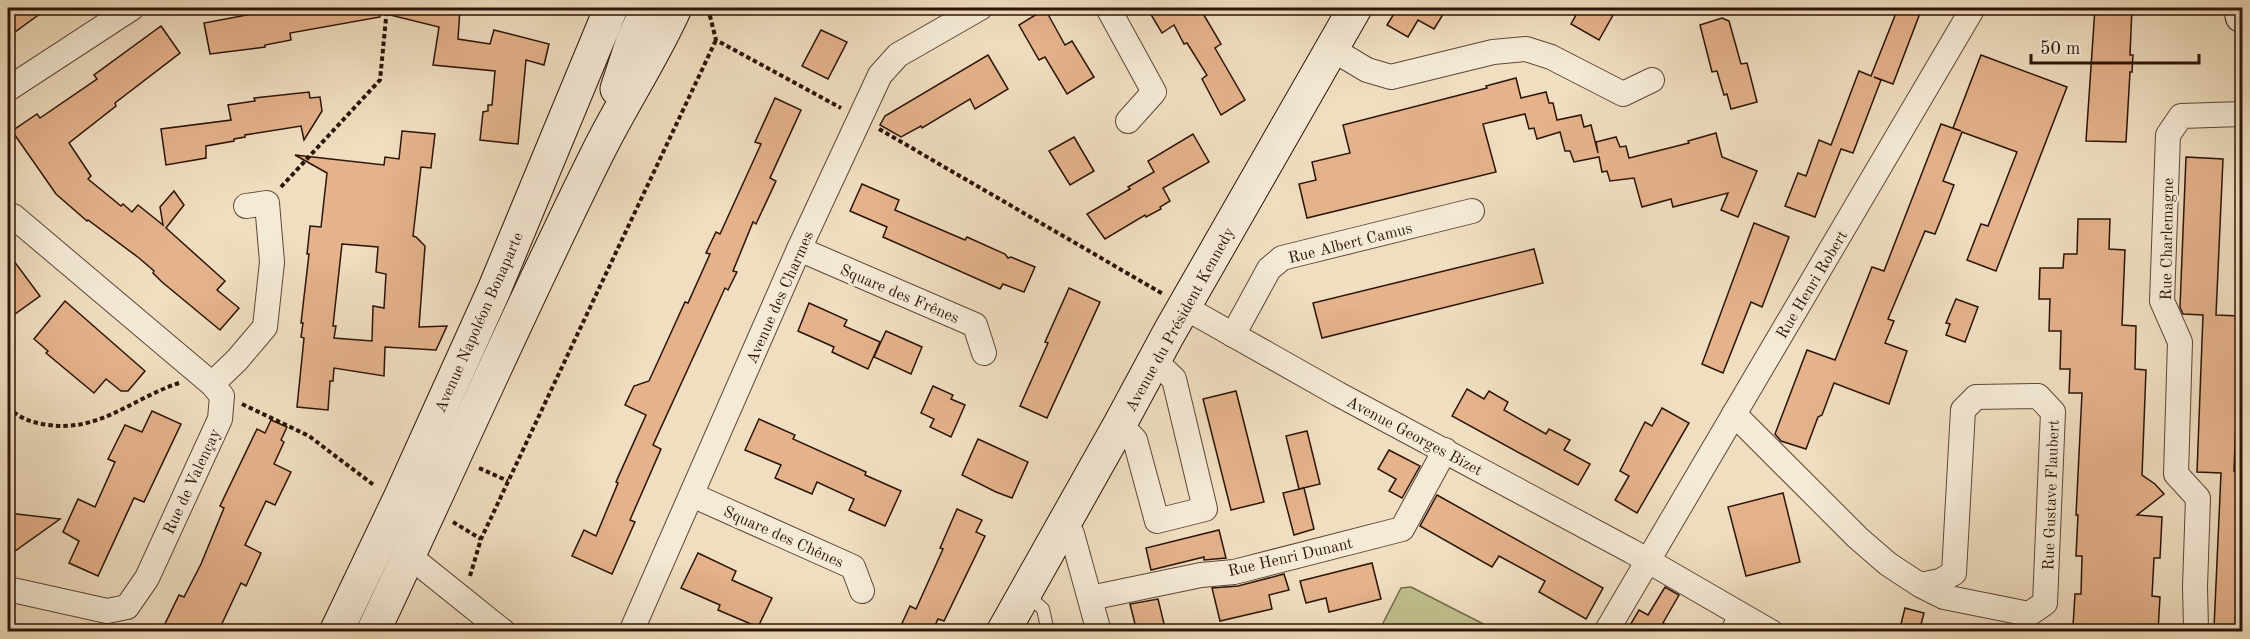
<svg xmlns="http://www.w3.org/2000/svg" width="2250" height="639" font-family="'Old Standard TT',serif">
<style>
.green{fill:#c0c08e;stroke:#766a4c;stroke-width:1.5}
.building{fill:#e4b28b;stroke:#2c1409;stroke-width:1.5;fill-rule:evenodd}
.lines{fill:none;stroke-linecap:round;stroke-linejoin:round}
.lane-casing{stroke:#5d4637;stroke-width:14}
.street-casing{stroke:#5d4637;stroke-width:26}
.secondary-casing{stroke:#2c1409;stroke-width:35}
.path{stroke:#2c1409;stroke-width:4;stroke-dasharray:4.5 3;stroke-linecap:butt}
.lane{stroke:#f5ead6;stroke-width:12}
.street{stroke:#f5ead6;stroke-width:24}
.secondary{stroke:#f5ead6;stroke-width:33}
.labels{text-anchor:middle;stroke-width:5;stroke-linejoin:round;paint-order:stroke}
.street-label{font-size:16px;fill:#2c1409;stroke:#f5ead6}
</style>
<rect width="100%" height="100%" fill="#f0dec0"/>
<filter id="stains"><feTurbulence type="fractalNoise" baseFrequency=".00333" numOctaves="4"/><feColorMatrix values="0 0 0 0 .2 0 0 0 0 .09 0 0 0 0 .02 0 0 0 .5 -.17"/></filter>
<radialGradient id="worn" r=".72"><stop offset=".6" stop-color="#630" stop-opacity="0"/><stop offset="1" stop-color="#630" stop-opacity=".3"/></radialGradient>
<polygon class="green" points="1411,587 1497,631 1379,631 1401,588"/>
<g class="building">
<polygon points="8,8 48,8 8,37"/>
<polygon points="273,8 379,8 380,17 290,33 291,40 265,45 265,47 210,54 204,23 273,10"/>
<polygon points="387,8 460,8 458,39 490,44 494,30 549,44 544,65 526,60 518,144 480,140 483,112 488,111 488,105 492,105 495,71 433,65 439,27 386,14"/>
<polygon points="1147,8 1205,8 1192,15 1201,10 1221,44 1215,48 1245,100 1221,115 1202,79 1207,75 1187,43 1184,44 1174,25 1162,33"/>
<polygon points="1394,8 1447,8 1434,29 1418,20 1408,37 1387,25 1397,9"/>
<polygon points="1580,8 1617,8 1599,40 1571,24"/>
<polygon points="1898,8 1922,8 1893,84 1874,77 1881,80 1853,153 1841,149 1815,217 1785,206 1798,173 1806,176 1819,140 1831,145 1859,71 1871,76"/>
<polygon points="2095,8 2132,8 2130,55 2133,55 2132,72 2130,72 2126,142 2086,141"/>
<polygon points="1045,9 1065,45 1072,41 1094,77 1067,94 1045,57 1039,60 1019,25"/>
<polygon points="1722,18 1729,21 1741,64 1747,63 1757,102 1731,109 1727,94 1724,95 1717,71 1712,72 1700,25"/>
<polygon points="161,26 180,53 115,103 116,106 69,143 91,176 88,179 121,206 123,204 132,212 138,205 163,225 160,207 174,191 184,205 166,228 225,281 217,290 239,308 220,330 162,282 153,273 154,271 139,258 88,220 87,221 56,194 12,131 37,114 40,118 97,79 94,75"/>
<polygon points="821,30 847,42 828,79 802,66"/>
<polygon points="988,55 1008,89 975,109 970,99 922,128 921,126 901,137 880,125 885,116"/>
<polygon points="1981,55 2067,87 1996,271 1967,260 1981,224 1988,226 2017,152 1962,132 1943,181 1954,185 1943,214 1935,234 1925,231 1888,319 1894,321 1885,343 1907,351 1889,404 1834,383 1822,415 1818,417 1806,449 1781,441 1775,434 1807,350 1835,360 1872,267 1884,271 1941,124 1961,131 1953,128"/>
<polygon points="1516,78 1521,98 1546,92 1549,103 1553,103 1557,120 1581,115 1584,127 1591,125 1598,153 1596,142 1616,137 1620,147 1626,146 1629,158 1689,143 1688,141 1716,133 1722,157 1757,171 1738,217 1721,210 1728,193 1673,207 1671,199 1642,207 1634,178 1610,181 1607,171 1602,172 1599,157 1574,162 1570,151 1565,151 1560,132 1537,139 1534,128 1529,129 1525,114 1483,124 1496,172 1307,218 1299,184 1316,180 1312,162 1350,153 1343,125 1487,88 1486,86"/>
<polygon points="309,92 310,98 320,97 322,111 304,140 301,126 245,135 245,137 234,139 234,141 206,146 206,158 166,165 161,129 231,120 228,105 255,101 254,98"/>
<polygon points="775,98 801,110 770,178 776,181 756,224 753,222 733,271 737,272 728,290 725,288 653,445 661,449 630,520 635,522 612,574 572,556 584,530 596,536 618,483 616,482 646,415 625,405 634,386 649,381 685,302 688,303 710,254 706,253 716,232 720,234 761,144 755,142"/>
<path d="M402,131L435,134L431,168L421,167L413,236L416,237L425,246L419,327L447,326L436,350L385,347L384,376L334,368L333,381H330L328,410L297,407L304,338L301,337L303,323H301L309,254H307L310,226L321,227L327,173L295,155L384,165L385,157L399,159ZM342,244L378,247L376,272L386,274L384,308L373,306L372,341L334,338L336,326H333Z"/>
<polygon points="1193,134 1209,162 1163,188 1170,201 1160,207 1161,209 1146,217 1145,215 1105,239 1087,214 1130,189 1128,187 1154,172 1148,161"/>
<polygon points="1074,137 1094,171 1070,185 1049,151"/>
<polygon points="2186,157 2223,159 2216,315 2240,316 2234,471 2242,472 2242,630 2214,628 2221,473 2197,472 2203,315 2183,314 2180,307"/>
<polygon points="862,184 899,200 895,210 965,240 967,237 1005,254 1008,258 1011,257 1035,267 1024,292 1003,284 1000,289 883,237 887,227 850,211"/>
<polygon points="2078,219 2110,219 2109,249 2125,250 2122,325 2136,326 2135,369 2146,370 2142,475 2155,484 2164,494 2137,515 2162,517 2160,558 2154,558 2152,596 2160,597 2158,631 2073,626 2075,594 2081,594 2082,556 2076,556 2078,515 2076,515 2082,393 2069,393 2070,369 2060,369 2061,331 2049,331 2050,299 2039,299 2040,268 2063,268 2064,254 2077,254"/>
<polygon points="1754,223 1789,237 1762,307 1751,302 1723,373 1702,364"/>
<polygon points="1534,249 1543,283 1322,338 1313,303"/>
<polygon points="8,253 40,296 8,319"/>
<polygon points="1069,288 1100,302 1047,418 1020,406 1048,343 1045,342"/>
<polygon points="1956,299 1978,307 1965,342 1946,335 1950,324 1946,323"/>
<polygon points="65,301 145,371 128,391 121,391 106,379 94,393 46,353 48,351 34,339"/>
<polygon points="809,303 847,320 844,326 880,342 868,369 832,352 834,347 798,331"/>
<polygon points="886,331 922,347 911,374 874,357"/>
<polygon points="933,386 953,395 951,399 965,405 951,437 930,427 934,419 921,413"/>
<polygon points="1467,389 1484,399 1489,391 1508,402 1504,410 1546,434 1549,429 1570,440 1564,450 1590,464 1578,485 1452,416"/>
<polygon points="1236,391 1264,502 1231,510 1203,399"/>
<polygon points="1662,408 1689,423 1637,513 1615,500 1629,476 1620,471 1645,422 1652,426"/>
<polygon points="152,411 181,424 144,502 134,498 98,576 69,563 79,541 63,532 78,499 95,507 115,462 108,459 125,425 142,432"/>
<polygon points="759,419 795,435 793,439 866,472 865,475 901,491 885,526 849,510 854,499 817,482 812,494 775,478 781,465 745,450"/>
<polygon points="271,420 287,427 281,440 284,442 274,464 291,472 275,505 266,501 245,545 261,553 246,586 241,583 218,632 161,632 179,595 184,597 201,564 224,508 220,506 257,429 265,433"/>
<polygon points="1307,431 1320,484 1299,489 1286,436"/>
<polygon points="978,439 1028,462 1012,498 996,492 962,475"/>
<polygon points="1389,450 1420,466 1402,498 1389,491 1396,479 1378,469"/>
<polygon points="1304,488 1314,529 1294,535 1283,493"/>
<polygon points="1783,493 1800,562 1746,576 1728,507"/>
<polygon points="1437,495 1603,588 1586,619 1539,592 1545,581 1499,556 1492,567 1420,526"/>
<polygon points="957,509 982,520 976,532 985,536 944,621 938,619 932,632 898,632 910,606 916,609 943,549 940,548"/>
<polygon points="8,513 60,519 8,556"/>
<polygon points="1219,530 1226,558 1204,560 1204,557 1151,570 1146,548"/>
<polygon points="698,553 736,571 732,580 772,598 758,627 718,610 720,605 681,588"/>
<polygon points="1372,563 1381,599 1329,612 1326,598 1306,603 1300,581"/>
<polygon points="1284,574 1289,590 1269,595 1272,609 1220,621 1212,588 1238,586"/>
<polygon points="1665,587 1679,595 1663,623 1678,632 1626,632 1639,610 1648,615"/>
<polygon points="1158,599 1166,632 1137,632 1130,604"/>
<polygon points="1905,608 1924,613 1919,632 1899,632"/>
</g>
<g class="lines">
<g class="lane-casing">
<g id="lane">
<polyline points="1025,593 1043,609 1048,632"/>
<polyline points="1726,632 1736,612"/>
</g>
</g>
<g class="street-casing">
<g id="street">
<polyline points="1108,8 1154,92 1128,121"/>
<polyline points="1332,49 1367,70 1391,77 1493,52 1526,49 1551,57 1623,94 1652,80"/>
<polyline points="8,89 132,8"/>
<polyline points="8,217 13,216 212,384 222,396 220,419 147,578 127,607 107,611 8,589"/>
<polyline points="799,249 975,325 984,353"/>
<polyline points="1184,307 1338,394 1631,551 1771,632"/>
<polyline points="1233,335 1269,269 1282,258 1472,211"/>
<polyline points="212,384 237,360 265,327 272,262 267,203 246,206"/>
<polyline points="1734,414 1858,538 1888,564 1920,585 1944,597 2029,614 2045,603 2053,412 2038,396 1976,397 1963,410 1954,573 1940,581 1920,585"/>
<polyline points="1120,424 1135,440 1157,521 1205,509 1174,379 1154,360"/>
<polyline points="692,495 853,567 862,591"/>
<polyline points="1063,526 1072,534 1099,632"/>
<polyline points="408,555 504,632"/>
<polyline points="1090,598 1201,575 1234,572 1402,529 1445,450"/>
<polyline points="631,632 799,249 880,75 898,55 980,8"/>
<polyline points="1606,632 1973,8"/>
<polyline points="2198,632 2196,629 2195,587 2198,498 2176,474 2180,342 2162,301 2168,135 2181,116 2242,114"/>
</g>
</g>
<g class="secondary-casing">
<g id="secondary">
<polyline points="2241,8 2242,16"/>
<polyline points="617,89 633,40 648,8"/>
<polyline points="336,632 400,498 494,290 611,8"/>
<path d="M373,632C448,473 518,313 596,156C621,105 652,59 675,8"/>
<polyline points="1003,632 1120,424 1169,333 1355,8"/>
</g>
</g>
<g class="path">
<polyline points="708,8 716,40 841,108"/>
<polyline points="879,129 1163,294"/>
<polyline points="281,187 380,80 387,8"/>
<polyline points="242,404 309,436 375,486"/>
<path d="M8,407C20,419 33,423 49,425C100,432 133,398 179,383"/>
<polyline points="479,468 508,481"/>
<polyline points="453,522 481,539"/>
<polyline points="470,576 481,539 716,40"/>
<polyline points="455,632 458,624"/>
</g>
<use href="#lane" class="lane"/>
<use href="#street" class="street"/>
<use href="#secondary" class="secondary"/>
</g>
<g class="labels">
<g class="street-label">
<text transform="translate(2166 239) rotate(-89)" y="6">Rue Charlemagne</text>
<text transform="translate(1350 242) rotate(-14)" y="6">Rue Albert Camus</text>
<text transform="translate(1811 284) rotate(-59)" y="6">Rue Henri Robert</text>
<text transform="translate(900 293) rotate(23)" y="6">Square des Frênes</text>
<text transform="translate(779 297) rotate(-66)" y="6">Avenue des Charmes</text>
<text transform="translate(1179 319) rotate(-61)" y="6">Avenue du Président Kennedy</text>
<text transform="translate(478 322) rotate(-66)" y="6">Avenue Napoléon Bonaparte</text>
<text transform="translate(1415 435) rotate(28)" y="6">Avenue Georges Bizet</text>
<text transform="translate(191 481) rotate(-65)" y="6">Rue de Valençay</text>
<text transform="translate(2050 495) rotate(-88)" y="6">Rue Gustave Flaubert</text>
<text transform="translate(784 536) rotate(24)" y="6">Square des Chênes</text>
<text transform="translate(1290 556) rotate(-13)" y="6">Rue Henri Dunant</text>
</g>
</g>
<rect width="2250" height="639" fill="none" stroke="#f0dec0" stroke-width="30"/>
<rect x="9" y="9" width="2232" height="621" fill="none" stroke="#2c1409" stroke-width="3"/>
<rect x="15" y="15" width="2220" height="609" fill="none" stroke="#2c1409" stroke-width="1.5"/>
<path d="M2031 54v9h168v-9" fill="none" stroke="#2c1409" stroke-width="3"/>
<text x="2040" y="54" font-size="18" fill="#2c1409" stroke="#f5ead6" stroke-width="4.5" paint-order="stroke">50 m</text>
<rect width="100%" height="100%" filter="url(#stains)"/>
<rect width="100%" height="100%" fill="url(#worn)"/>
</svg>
